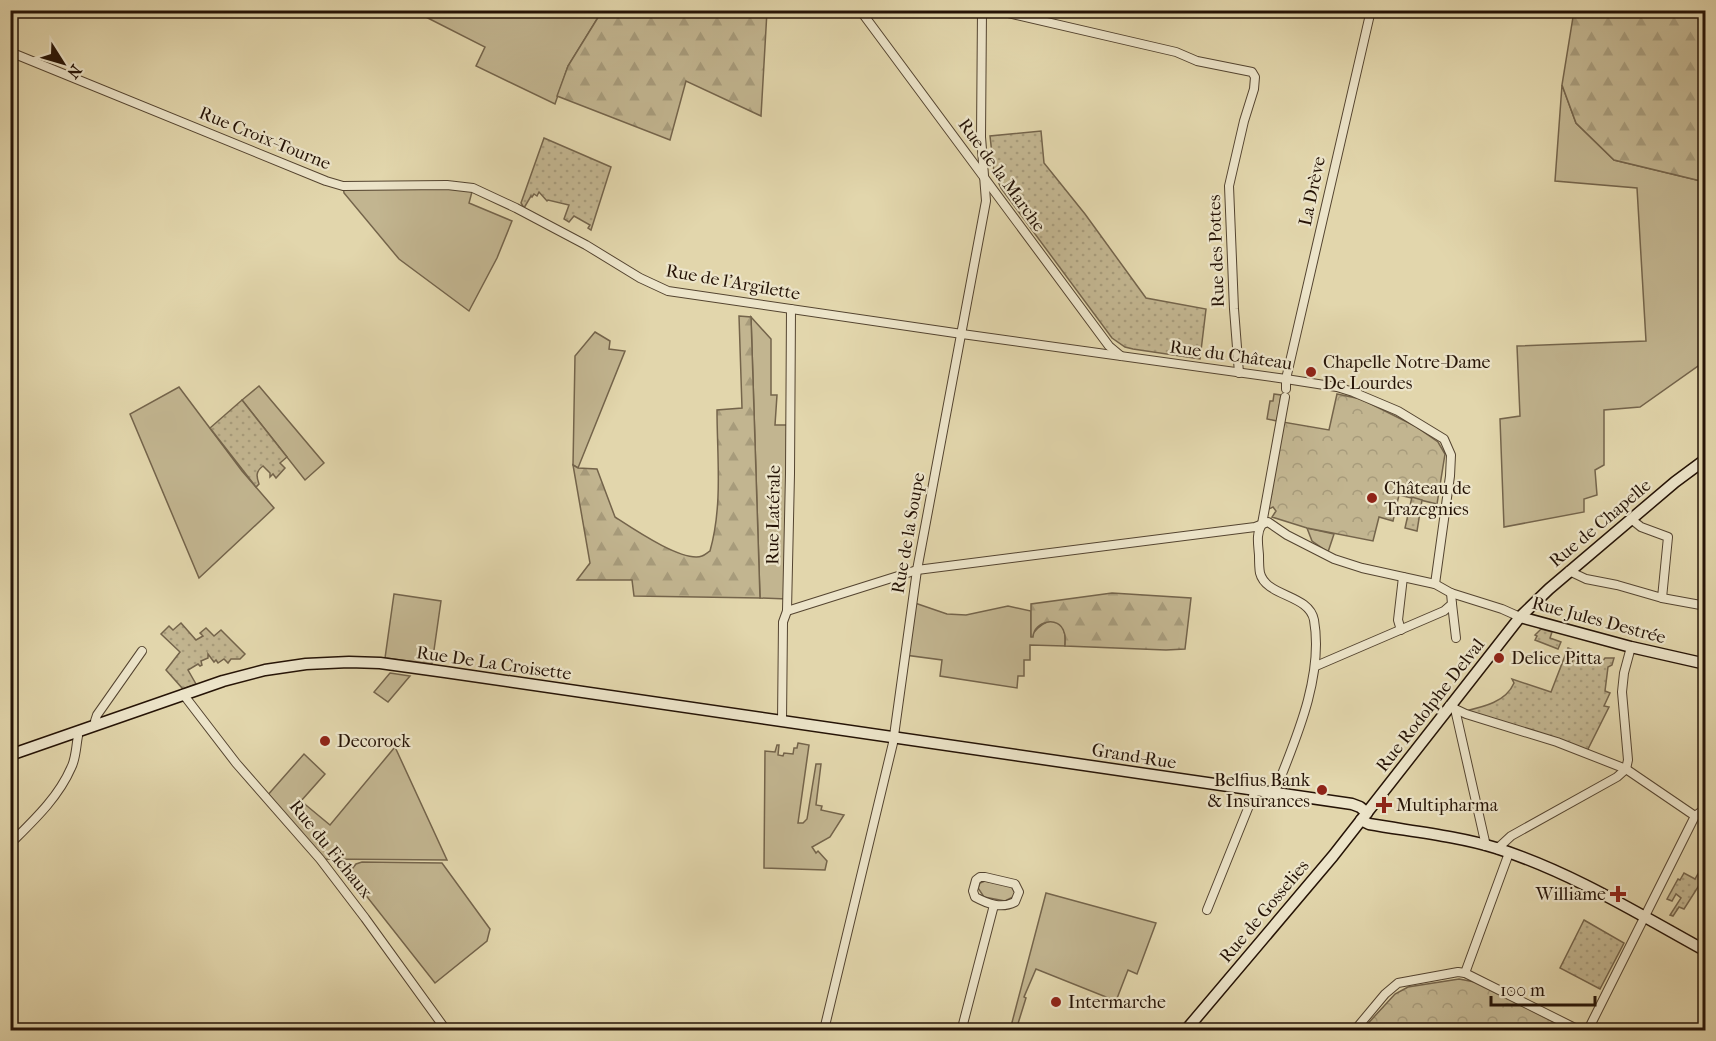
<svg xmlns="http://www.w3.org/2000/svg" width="1716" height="1041" font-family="'IM FELL French Canon',serif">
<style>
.grass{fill:#c2b590;stroke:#74644b;stroke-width:1.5}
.forest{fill:url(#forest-firs);stroke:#74644b;stroke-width:1.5}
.park{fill:url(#park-crowns);stroke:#74644b;stroke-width:1.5}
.garden{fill:url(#garden-dots);stroke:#74644b;stroke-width:1.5}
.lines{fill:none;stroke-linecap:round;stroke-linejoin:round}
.street-casing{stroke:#544430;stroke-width:10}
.secondary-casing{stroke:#251306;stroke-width:13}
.street{stroke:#ece4c9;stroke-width:8}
.secondary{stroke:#ece4c9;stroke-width:10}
.poi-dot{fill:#8f2418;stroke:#ece4c9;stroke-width:2}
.labels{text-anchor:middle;stroke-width:4.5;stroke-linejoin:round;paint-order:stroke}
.street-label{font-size:18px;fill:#251306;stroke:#ece4c9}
.poi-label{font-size:18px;fill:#251306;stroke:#ece4c9;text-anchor:start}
</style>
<defs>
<pattern id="forest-firs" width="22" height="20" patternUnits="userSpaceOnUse" patternTransform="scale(1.5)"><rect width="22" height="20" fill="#c2b590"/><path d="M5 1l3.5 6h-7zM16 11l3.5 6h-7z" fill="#a79b7b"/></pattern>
<pattern id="park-crowns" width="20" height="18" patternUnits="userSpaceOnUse" patternTransform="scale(1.5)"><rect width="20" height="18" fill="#c2b590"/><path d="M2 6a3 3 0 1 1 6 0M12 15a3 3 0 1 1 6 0" fill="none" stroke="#a79b7b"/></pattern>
<pattern id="garden-dots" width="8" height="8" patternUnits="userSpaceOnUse" patternTransform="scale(1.5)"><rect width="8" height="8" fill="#c2b590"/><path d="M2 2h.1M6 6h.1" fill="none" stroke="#a79b7b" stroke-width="1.8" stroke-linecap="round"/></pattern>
</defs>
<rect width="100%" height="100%" fill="#e2d6ac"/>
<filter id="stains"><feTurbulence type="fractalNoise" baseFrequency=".00333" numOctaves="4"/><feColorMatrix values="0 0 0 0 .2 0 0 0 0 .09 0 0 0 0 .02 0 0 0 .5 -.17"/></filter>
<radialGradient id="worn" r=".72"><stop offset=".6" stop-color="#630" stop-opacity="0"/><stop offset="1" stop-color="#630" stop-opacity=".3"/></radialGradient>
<g class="grass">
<polygon points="414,11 602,11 568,66 555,104 476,66 485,47"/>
<polygon points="1562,85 1576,123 1614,160 1705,182 1705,361 1640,407 1604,410 1604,465 1595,470 1597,495 1584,499 1584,512 1504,527 1500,419 1520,416 1517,346 1646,341 1637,188 1555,181"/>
<polygon points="343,186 473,188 469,203 512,221 497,258 469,311 399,259 344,193"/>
<polygon points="751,317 771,339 771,395 777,395 775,425 790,425 787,599 760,598"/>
<polygon points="595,332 610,341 609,349 625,351 578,468 573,465 575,356"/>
<polygon points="259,386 324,463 305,480 242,400"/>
<polygon points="179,387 242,471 274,508 199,578 130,414"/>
<polygon points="1274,394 1281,395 1277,421 1267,419 1270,401 1273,401"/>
<polygon points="1307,528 1334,534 1328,552 1312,541"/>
<polygon points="394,594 441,601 432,664 385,658"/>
<path d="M912,602L947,614L966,615L1008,606L1031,611V637C1037,625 1057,611 1064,631C1066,636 1065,642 1065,646L1030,645V660H1024V676H1018L1017,688L940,676L942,660L905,655Z"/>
<polygon points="390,673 410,676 388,702 374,692"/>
<polygon points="798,743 809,745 798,823 803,823 807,819 816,764 821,764 816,805 822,806 821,810 844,815 830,837 812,847 816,853 818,851 827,861 825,870 764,868 765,751 775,752 777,745 779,745 778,755 783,756 784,753 793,754 794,748 797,748"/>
<polygon points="395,747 447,860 320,859 266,797 304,754 325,774 301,801 330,825"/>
<polygon points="362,862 442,863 490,929 487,941 435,983 353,879 352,869 356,864"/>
<polygon points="985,881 1011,886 1015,892 1013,897 1005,901 984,897 978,888 980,883"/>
<polygon points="1046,893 1156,923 1137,974 1128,970 1116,1001 1036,969 1024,997 1026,998 1016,1030 1010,1030"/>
</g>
<g class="forest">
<polygon points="602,11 767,11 761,116 686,81 670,140 557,96 568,66"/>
<polygon points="1574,11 1705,11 1705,182 1614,160 1576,123 1562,85"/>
<path d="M739,316L751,317L760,598L634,596L632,580H577L590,563L573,465L578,468L597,469L615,517C632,528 683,563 702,556C705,555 708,552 710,551C723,505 717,456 717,410L742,408Z"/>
<path d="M1112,593L1191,598L1185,649L1166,650L1065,646C1065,642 1066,636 1064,632C1059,615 1034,621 1033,637H1031V604Z"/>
</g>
<g class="park">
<polygon points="1337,394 1361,399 1415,426 1438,442 1445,454 1437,504 1399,495 1393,521 1379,517 1373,541 1307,528 1272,517 1276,511 1273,507 1267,510 1283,422 1329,430"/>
<polygon points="1459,979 1475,982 1572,1030 1362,1030 1395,994 1408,987"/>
</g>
<g class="garden">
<polygon points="1041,131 1044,163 1085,214 1146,298 1206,309 1200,359 1133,349 1125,347 1112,338 1001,188 994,172 990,136"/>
<polygon points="544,138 611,167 591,230 588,228 590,225 574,216 569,222 564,219 569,205 548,200 547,201 539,192 537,196 534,194 532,197 531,196 524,208 521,203"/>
<path d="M242,400L287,457L280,463L285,468L276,478L273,474L270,477V473L263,466C256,471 256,476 259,484L256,487L210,428Z"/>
<polygon points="1412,497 1422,500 1417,531 1405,528"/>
<polygon points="181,623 196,640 203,636 200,633 206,628 214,636 221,630 245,654 240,659 231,659 228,663 224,659 218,663 216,660 214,662 208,654 208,658 201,661 202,665 200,666 198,664 188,670 196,684 183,689 166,670 180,652 161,634 169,626 173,630"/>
<polygon points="1541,629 1552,632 1550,638 1561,642 1558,649 1535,640 1537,636 1535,635"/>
<path d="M1568,648L1573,650L1569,662L1572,663L1575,654L1578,655L1580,652L1582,653L1579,660L1581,661L1583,658L1602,662L1605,658H1614L1612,665L1608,667L1605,691L1610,693L1604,706L1609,707L1587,751L1465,711C1483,707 1506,702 1514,683L1512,679L1551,692Z"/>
<polygon points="1699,872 1705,876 1684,909 1679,907 1673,916 1670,915 1681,898 1676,894 1672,901 1667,899 1678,879 1680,880 1684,873 1695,879"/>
<polygon points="1584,920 1624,943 1600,989 1560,968"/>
</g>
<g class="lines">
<g class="street-casing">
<g id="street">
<polyline points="860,10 1109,346 1121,356"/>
<polyline points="995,10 1176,52 1197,61 1252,72 1255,77 1254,89 1244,121 1229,186 1234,309 1239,373"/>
<polyline points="10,52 326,181 343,186 447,185 473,188 516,208 586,245 640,278 668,291 962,334 1286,379 1337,387 1353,392 1398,411 1444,439 1451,455 1450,476 1435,584"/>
<polyline points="1286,389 1286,379 1371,10"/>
<polyline points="1569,571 1586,579 1617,585 1662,598 1668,537 1641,527 1631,519"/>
<polyline points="1662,598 1706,606"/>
<polyline points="1452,604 1456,638"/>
<polyline points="787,611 917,570 1255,527 1268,522 1287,535 1334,559 1362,568 1435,584 1451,593 1502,609 1520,617"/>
<polyline points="1401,630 1398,620 1403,577"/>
<polyline points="1316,666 1444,611 1452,604 1451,593"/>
<polyline points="183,694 236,763 320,859 365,918 446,1030"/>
<polyline points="1449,706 1466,714 1557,742 1626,769 1695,816 1588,1030"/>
<polyline points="1455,709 1486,846"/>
<polyline points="782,721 783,622 787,611 790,474 791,309"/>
<polyline points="97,725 95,721 97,715 142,651"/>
<polyline points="1626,769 1628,760 1622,692 1624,673 1631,647"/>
<path d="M1274,794C1295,741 1324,677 1314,620C1309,594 1266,597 1260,573C1259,568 1259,561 1259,555C1258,543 1256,534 1262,524L1285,397"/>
<polyline points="1695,816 1706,808"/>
<path d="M10,844C33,821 58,798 71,768C76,759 76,746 78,736L77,732"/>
<polyline points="1497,849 1511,836 1617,777 1626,769"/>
<path d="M980,877H985L1015,884L1019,892L1015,902C1001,909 988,904 975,897L973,891L976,880Z"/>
<polyline points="1207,910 1255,791"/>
<polyline points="1465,973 1509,853"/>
<polyline points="824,1030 893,743 917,570 986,201 981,137 982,10"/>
<polyline points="923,1030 930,1028 937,1030"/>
<polyline points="960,1030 962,1028 994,905"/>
<polyline points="1355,1030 1385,994 1398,983 1458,972 1465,973 1579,1030"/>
</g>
</g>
<g class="secondary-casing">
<g id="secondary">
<polyline points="1520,617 1631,647 1706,664"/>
<polyline points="10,755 223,681 265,670 306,664 349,662 380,663 445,672 1352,804 1360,807 1367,813"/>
<path d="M1361,820L1369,824C1409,831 1458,836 1496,848C1571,872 1637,913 1706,951"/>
<polyline points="1186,1030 1333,856 1520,617 1549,589 1675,482 1706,459"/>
</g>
</g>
<use href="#street" class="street"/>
<use href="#secondary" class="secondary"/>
</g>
<g class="poi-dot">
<circle cx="1311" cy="372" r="6"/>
<circle cx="1372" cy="498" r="6"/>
<circle cx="1499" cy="658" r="6"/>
<circle cx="325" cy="741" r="6"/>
<circle cx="1322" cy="790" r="6"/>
<path d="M1381 796h6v6h6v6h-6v6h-6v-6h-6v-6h6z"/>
<path d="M1615 885h6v6h6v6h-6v6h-6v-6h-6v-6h6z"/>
<circle cx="1056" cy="1002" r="6"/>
</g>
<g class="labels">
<g class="street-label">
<text transform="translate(265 138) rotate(22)" y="6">Rue Croix-Tourne</text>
<text transform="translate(1002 175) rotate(54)" y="6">Rue de la Marche</text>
<text transform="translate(1312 191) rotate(-78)" y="6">La Drève</text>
<text transform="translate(1216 251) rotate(-92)" y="6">Rue des Pottes</text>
<text transform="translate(733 282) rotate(10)" y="6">Rue de l'Argilette</text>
<text transform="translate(1231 355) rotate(8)" y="6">Rue du Château</text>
<text transform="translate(773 515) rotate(-89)" y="6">Rue Latérale</text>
<text transform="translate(1600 523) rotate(-40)" y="6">Rue de Chapelle</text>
<text transform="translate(908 533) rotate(-80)" y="6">Rue de la Soupe</text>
<text transform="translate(1599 620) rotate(15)" y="6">Rue Jules Destrée</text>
<text transform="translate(494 663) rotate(8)" y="6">Rue De La Croisette</text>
<text transform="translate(1430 705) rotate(-52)" y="6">Rue Rodolphe Delval</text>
<text transform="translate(1134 756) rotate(9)" y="6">Grand-Rue</text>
<text transform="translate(331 849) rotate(51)" y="6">Rue du Fichaux</text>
<text transform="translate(1264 911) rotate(-50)" y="6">Rue de Gosselies</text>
</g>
<g class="poi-label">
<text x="1323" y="368">Chapelle Notre-Dame<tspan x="1323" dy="21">De Lourdes</tspan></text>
<text x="1384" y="494">Château de<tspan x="1384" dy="21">Trazegnies</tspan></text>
<text x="1511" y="664">Delice Pitta</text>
<text x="337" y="747">Decorock</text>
<text x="1310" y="786" text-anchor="end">Belfius Bank<tspan x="1310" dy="21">&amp; Insurances</tspan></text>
<text x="1396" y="811">Multipharma</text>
<text x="1606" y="900" text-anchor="end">Williame</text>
<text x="1068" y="1008">Intermarche</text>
</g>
</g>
<rect width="1716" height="1041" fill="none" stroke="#e2d6ac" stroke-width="36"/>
<rect x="12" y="12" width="1692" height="1017" fill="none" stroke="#251306" stroke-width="3"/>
<rect x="18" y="18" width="1680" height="1005" fill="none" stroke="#251306" stroke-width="1.5"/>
<g transform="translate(63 63) rotate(127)" stroke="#ece4c9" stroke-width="4.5" paint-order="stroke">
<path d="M0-4.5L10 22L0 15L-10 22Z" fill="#251306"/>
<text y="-9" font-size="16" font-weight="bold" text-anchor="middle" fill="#251306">N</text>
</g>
<path d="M1491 996v9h104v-9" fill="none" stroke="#251306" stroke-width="3"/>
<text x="1500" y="996" font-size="18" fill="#251306" stroke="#ece4c9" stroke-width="4.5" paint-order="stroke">100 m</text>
<rect width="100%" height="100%" filter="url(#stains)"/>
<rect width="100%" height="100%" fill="url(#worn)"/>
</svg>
